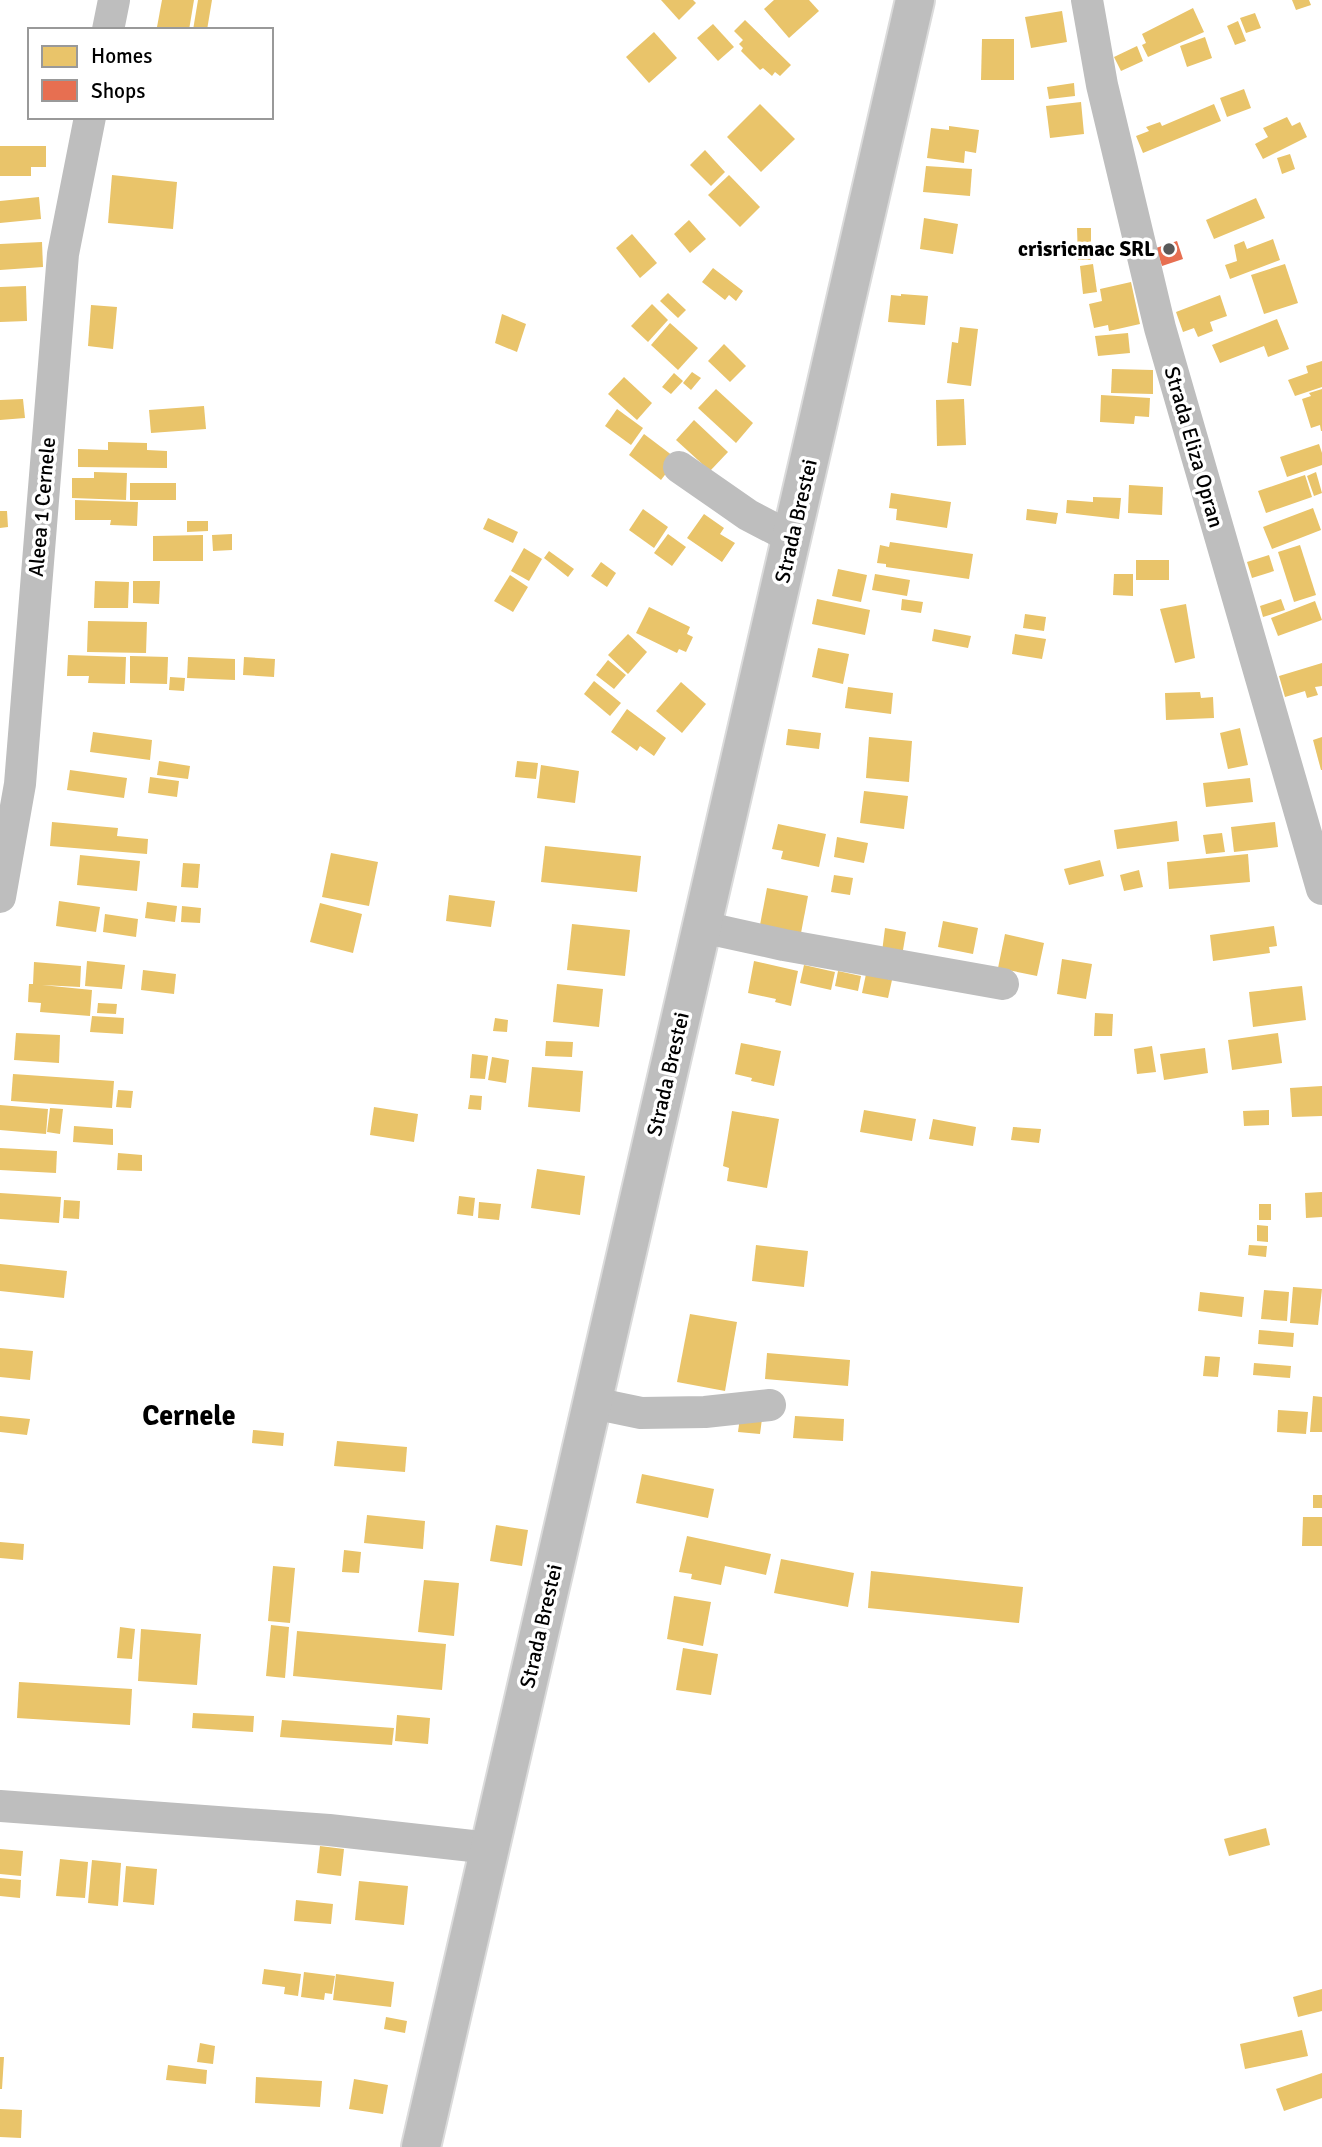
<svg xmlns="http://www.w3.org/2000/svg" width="1322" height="2147" font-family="Signika,sans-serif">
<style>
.homes{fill:#e9c46a}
.shops{fill:#e76f51}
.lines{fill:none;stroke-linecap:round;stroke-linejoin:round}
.major-casing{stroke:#dbdbdb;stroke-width:42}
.minor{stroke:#bebebe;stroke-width:32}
.major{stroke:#bebebe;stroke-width:38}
.poi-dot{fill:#595959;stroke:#fff;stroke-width:2.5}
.labels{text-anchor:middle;stroke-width:7;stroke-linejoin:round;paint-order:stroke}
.poi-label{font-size:21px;font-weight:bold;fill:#000;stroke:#fff;text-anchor:end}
.street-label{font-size:21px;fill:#000;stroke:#fff}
.district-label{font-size:28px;font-weight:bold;fill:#000;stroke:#fff}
</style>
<rect width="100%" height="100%" fill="#fff"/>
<g class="homes">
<polygon points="162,0 194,0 189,30 157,27"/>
<polygon points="198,0 212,0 207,30 193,30"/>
<polygon points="661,0 693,0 696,3 679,20"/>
<polygon points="774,0 809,0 819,11 789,38 764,9"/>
<polygon points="1292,0 1309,0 1311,5 1296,10"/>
<polygon points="1193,8 1204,32 1148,57 1142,45 1146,43 1142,34"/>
<polygon points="1062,11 1067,42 1031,48 1025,17"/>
<polygon points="1255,13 1261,28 1246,33 1240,18"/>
<polygon points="745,20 791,65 780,76 775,72 772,76 763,68 760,70 741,51 743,48 739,44 743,40 734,31"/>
<polygon points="1238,21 1246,41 1235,45 1227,26"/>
<polygon points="713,24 734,47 718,61 697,38"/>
<polygon points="654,32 677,58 649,83 626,57"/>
<polygon points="1205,37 1212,58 1187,67 1180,46"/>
<polygon points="982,39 1014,39 1014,80 981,80"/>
<polygon points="1137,46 1143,61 1121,71 1114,57"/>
<polygon points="1074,83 1075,96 1049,99 1047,87"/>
<polygon points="1244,89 1251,108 1227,117 1220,98"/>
<polygon points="1081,102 1084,134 1050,138 1046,106"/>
<polygon points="760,104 795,139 761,172 727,137"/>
<polygon points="1214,104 1221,121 1143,153 1136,136 1149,131 1146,127 1160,122 1162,126"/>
<polygon points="1287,117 1292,126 1300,122 1307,137 1263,159 1255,144 1268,137 1263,128"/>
<polygon points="949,126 979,130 976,153 965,151 964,163 927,158 931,128 949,130"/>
<polygon points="0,146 46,146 46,167 31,167 31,176 0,176"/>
<polygon points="705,150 725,172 711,186 690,165"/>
<polygon points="1290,154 1295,169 1282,174 1277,158"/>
<polygon points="926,166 972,169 970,196 923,192"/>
<polygon points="112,175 177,182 173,229 108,223"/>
<polygon points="729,175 760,207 740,227 708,195"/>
<polygon points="39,197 41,219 0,223 0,201"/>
<polygon points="1256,198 1265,218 1214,239 1206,220"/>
<polygon points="924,218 958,224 953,254 920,249"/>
<polygon points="689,220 706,239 690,253 674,234"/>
<polygon points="1077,228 1091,228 1091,260 1078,260"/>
<polygon points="632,234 657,263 640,278 616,248"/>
<polygon points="1273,239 1280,260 1230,279 1225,265 1237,261 1234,245 1244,241 1247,249"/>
<polygon points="42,242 43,267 0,270 0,244"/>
<polygon points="1093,264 1097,292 1083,294 1080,266"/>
<polygon points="1285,264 1298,303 1264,314 1251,275"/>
<polygon points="713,268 743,291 736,301 729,295 725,300 702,282"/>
<polygon points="1131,282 1140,324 1109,331 1108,325 1094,328 1089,304 1102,301 1100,289"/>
<polygon points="26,286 27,321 0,322 0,287"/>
<polygon points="668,293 686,310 678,318 660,301"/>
<polygon points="901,294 928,296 925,325 888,322 891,295 901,296"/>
<polygon points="1220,295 1227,316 1210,322 1213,331 1198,337 1194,328 1183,332 1176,312"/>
<polygon points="652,304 668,320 648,342 631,326"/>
<polygon points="91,305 117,307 113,349 88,346"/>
<polygon points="502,314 526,324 517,352 495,343"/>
<polygon points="1277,319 1289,349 1268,357 1264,346 1220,363 1212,345"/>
<polygon points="670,323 698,348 678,370 651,345"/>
<polygon points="960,327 978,329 971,386 947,383 952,342 958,343"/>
<polygon points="1128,333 1130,353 1098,356 1095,336"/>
<polygon points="724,344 746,366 730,382 708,361"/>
<polygon points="1322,361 1322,387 1295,396 1288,380 1308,373 1306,366"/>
<polygon points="1112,369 1153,370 1153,394 1111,393"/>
<polygon points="692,372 701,378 691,390 683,383"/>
<polygon points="674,373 683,381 671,394 662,387"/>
<polygon points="624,377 652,403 637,420 608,394"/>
<polygon points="716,389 753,423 736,443 698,408"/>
<polygon points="1322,389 1322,431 1321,431 1320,425 1311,428 1302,399 1311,396 1309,393"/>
<polygon points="1101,395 1150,398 1149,417 1135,416 1134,424 1100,422"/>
<polygon points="23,399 25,418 0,420 0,400"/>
<polygon points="964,399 966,445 937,446 936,400"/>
<polygon points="204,406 206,429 151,433 149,410"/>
<polygon points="617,409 643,428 631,445 605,426"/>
<polygon points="694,420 728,452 710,471 676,440"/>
<polygon points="644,434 677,459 661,480 629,455"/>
<polygon points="108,442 147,443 147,450 167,451 167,468 78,467 78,449 108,450"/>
<polygon points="1319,444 1322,453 1322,465 1287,477 1280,457"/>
<polygon points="94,472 127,473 126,500 72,498 72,478 94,478"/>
<polygon points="1316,472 1322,493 1314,496 1307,476"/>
<polygon points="1305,475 1312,497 1266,513 1258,491"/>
<rect x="130" y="483" width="46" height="17"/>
<polygon points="1129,485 1163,487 1162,515 1128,513"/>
<polygon points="891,493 951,502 947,528 896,520 897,509 889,508"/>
<polygon points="1093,497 1121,498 1119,519 1066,513 1067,500 1093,502"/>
<polygon points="75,500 138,502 137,526 110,525 111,520 75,520"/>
<polygon points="1313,508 1321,530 1272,549 1263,527"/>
<polygon points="643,509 668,527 654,548 629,530"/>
<polygon points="1027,509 1058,513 1056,524 1026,520"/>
<polygon points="0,511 7,511 8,527 0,528"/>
<polygon points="704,514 724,528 720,534 735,543 722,562 687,538"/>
<polygon points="488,518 518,532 513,543 483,529"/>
<polygon points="187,521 208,521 208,531 187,532"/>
<polygon points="232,534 232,550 213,551 212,535"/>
<polygon points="668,534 686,547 672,566 654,553"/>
<polygon points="203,535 203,561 153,561 153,536"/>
<polygon points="890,542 973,554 969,579 886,567 886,564 877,563 880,545 889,547"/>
<polygon points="1300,545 1316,595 1294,602 1278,552"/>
<polygon points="524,548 542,559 529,581 511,571"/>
<polygon points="549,551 574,569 568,577 544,558"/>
<polygon points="1269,555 1274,571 1252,578 1247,562"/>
<rect x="1136" y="560" width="33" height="20"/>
<polygon points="601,562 616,573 607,587 591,576"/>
<polygon points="838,569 867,575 861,602 832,596"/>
<polygon points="875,574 910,580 907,596 872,590"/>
<polygon points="1114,574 1133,574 1133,596 1113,595"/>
<polygon points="510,575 528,587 513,612 494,601"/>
<polygon points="95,581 129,582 128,608 94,608"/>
<polygon points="133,581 160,581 159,604 133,603"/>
<polygon points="817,599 870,610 865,635 812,624"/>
<polygon points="902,599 923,602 921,613 901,610"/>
<polygon points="1281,599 1285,610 1263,617 1260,606"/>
<polygon points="1315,601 1322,620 1278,636 1271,618"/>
<polygon points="1186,604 1195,658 1175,663 1160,609"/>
<polygon points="649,607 690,627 687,634 693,637 686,652 679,649 677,653 636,633"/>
<polygon points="1025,614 1046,617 1044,631 1023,628"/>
<polygon points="88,621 147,622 146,653 87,652"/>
<polygon points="934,629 971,636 968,648 932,641"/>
<polygon points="628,634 647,652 628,674 608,655"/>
<polygon points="1015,634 1046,639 1042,659 1012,654"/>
<polygon points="818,648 849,654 843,684 812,677"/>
<polygon points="68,655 126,657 125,684 88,683 89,676 67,676"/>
<polygon points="130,656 168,657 167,684 130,683"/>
<polygon points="188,657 235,659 235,680 187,678"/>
<polygon points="244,657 275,659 274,677 243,675"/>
<polygon points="608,660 626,675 614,689 596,675"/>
<polygon points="1322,663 1322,686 1315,687 1318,695 1307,698 1305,691 1285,697 1279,676"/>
<polygon points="170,677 185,678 184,691 169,690"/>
<polygon points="594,681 621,703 610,716 584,694"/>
<polygon points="681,682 706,704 682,733 656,711"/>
<polygon points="848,687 893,693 891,714 845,708"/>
<polygon points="1200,692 1201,698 1213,697 1214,718 1166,720 1165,693"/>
<polygon points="627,709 666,738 654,756 640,746 637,751 611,732"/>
<polygon points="1240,728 1248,765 1228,769 1220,733"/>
<polygon points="788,729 821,733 819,749 786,745"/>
<polygon points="93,732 152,740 150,760 90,752"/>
<polygon points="869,737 912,741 909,782 866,778"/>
<polygon points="1322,737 1322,770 1321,770 1313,740"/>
<polygon points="159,761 190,766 188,779 157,775"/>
<polygon points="517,761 538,763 536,779 515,777"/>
<polygon points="541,765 579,771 575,803 537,798"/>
<polygon points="70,770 127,778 124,798 67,790"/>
<polygon points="150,777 179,781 177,797 148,793"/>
<polygon points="1250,778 1253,802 1206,807 1203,783"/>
<polygon points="864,791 908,796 904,829 860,823"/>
<polygon points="1177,821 1179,841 1117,849 1114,830"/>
<polygon points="52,822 118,828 117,836 148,839 147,854 50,846"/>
<polygon points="1275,822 1278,847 1234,852 1231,827"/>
<polygon points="778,824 826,834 819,867 781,859 783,851 772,849"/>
<polygon points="1222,833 1225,852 1206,854 1203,835"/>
<polygon points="837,837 868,843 864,863 834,857"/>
<polygon points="545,846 641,856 637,892 541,882"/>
<polygon points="331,853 378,862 369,906 322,897"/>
<polygon points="1248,854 1250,882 1169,889 1167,862"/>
<polygon points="80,855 140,861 137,891 77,885"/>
<polygon points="1100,860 1104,876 1069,885 1064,869"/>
<polygon points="183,863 200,864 198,888 181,887"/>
<polygon points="1139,870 1143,887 1124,891 1120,875"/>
<polygon points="834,875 853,878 850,895 831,892"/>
<polygon points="767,888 808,896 801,933 760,925"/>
<polygon points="449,895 495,901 491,927 446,921"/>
<polygon points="59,901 100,907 96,932 56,926"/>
<polygon points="147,902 177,906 175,922 145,918"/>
<polygon points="320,903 362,914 353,953 310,942"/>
<polygon points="182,906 201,908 200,923 181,922"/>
<polygon points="105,914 138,919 136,937 103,932"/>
<polygon points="943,921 978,928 973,954 938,947"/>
<polygon points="572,924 630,930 625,976 567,970"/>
<polygon points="1274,926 1277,946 1269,947 1270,953 1213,961 1210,935"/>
<polygon points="885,928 906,932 902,956 882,952"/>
<polygon points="1005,934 1044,943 1037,976 998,968"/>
<polygon points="1062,959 1092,964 1086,999 1057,994"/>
<polygon points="87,961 125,965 122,989 85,986"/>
<polygon points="754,961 798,971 791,1006 775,1002 776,999 748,993"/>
<polygon points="34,962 81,966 80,987 42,985 92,990 90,1016 40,1012 41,1003 28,1002 29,984 33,984"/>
<polygon points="804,965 835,972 831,990 800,983"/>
<polygon points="143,970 176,974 174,994 141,990"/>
<polygon points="838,971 861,976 858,991 835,986"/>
<polygon points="866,974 892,980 888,998 862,993"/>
<polygon points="557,984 603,989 599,1027 553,1022"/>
<polygon points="1302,986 1306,1020 1253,1027 1249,992"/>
<polygon points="98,1003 117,1004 116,1014 97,1013"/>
<polygon points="1095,1013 1113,1014 1112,1036 1094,1036"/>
<polygon points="92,1016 124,1018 123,1034 90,1032"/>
<polygon points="495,1018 508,1020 507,1032 493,1031"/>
<polygon points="16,1033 60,1035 59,1063 14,1060"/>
<polygon points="1278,1033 1282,1063 1232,1070 1228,1040"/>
<polygon points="546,1041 573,1042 572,1057 545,1056"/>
<polygon points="741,1043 781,1051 774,1086 751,1081 752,1078 735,1074"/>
<polygon points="1152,1046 1156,1072 1137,1074 1134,1049"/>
<polygon points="1205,1048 1208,1073 1164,1080 1160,1054"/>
<polygon points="472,1054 488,1056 485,1079 470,1078"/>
<polygon points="492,1057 509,1060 506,1083 488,1080"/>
<polygon points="532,1067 583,1071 580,1112 528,1107"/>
<polygon points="13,1074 114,1081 112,1108 11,1101"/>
<polygon points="1322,1086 1322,1116 1292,1117 1290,1088"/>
<polygon points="118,1090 133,1091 131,1108 116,1107"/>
<polygon points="470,1095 482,1096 481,1110 468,1109"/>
<polygon points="0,1105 48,1109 46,1134 0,1130"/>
<polygon points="374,1107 418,1114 414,1142 370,1135"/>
<polygon points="50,1108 63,1109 60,1134 47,1132"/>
<polygon points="864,1110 916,1119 912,1141 860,1132"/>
<polygon points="1269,1110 1269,1125 1244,1126 1243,1111"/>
<polygon points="732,1111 779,1119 767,1188 727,1181 729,1168 723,1166"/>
<polygon points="933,1119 976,1127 973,1146 929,1139"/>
<polygon points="74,1126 113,1129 113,1145 73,1142"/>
<polygon points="1013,1127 1041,1129 1039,1143 1011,1140"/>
<polygon points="0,1148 57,1151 56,1173 0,1170"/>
<polygon points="118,1153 142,1155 142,1171 117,1170"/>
<polygon points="537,1169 585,1176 580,1215 531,1208"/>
<polygon points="1322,1192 1322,1217 1306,1218 1305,1193"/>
<polygon points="0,1193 61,1197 59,1223 0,1219"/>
<polygon points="459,1196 475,1198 473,1216 457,1214"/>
<polygon points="64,1200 80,1201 79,1219 63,1218"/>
<polygon points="479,1202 501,1204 499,1220 478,1218"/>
<rect x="1259" y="1204" width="12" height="16"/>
<polygon points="1257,1225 1268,1226 1268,1242 1257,1241"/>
<polygon points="756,1245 808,1251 804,1287 752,1281"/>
<polygon points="1249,1245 1267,1246 1266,1257 1248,1255"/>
<polygon points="0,1264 67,1271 64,1298 0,1291"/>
<polygon points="1293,1287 1322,1289 1318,1325 1290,1323"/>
<polygon points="1264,1290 1289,1292 1287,1321 1261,1319"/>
<polygon points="1200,1292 1244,1297 1242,1317 1198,1311"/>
<polygon points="690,1314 737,1322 725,1391 677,1382"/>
<polygon points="1259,1330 1294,1333 1293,1347 1258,1344"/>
<polygon points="0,1348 33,1351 30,1380 0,1377"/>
<polygon points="767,1353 850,1360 848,1386 765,1379"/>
<polygon points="1205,1356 1220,1357 1218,1377 1203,1376"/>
<polygon points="1254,1363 1291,1366 1290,1378 1253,1375"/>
<polygon points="1313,1396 1322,1397 1322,1432 1310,1432"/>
<polygon points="1278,1410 1308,1412 1306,1434 1277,1432"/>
<polygon points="0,1416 30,1419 27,1435 0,1432"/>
<polygon points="795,1416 844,1419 843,1441 793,1438"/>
<polygon points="740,1417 762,1419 760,1434 738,1432"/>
<polygon points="253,1430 284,1433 283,1446 252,1443"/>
<polygon points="337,1441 407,1447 405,1472 334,1466"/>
<polygon points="642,1474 714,1489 708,1518 636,1503"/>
<rect x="1313" y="1495" width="9" height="13"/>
<polygon points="367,1515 425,1521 423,1549 364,1543"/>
<polygon points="1303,1517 1322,1517 1322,1546 1302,1546"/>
<polygon points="496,1525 528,1530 522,1566 490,1561"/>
<polygon points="687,1536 771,1554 766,1575 725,1566 721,1585 691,1579 692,1574 679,1572"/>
<polygon points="0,1542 24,1544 23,1560 0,1558"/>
<polygon points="344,1550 361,1552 359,1573 342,1572"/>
<polygon points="781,1559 854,1573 848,1607 774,1593"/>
<polygon points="273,1566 295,1568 290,1623 268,1621"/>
<polygon points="871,1571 1023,1587 1019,1623 868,1608"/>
<polygon points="424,1580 459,1583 454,1636 418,1632"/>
<polygon points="674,1596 711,1602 703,1646 667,1639"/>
<polygon points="271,1625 289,1627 285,1678 266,1676"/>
<polygon points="120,1627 135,1629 132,1659 117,1658"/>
<polygon points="141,1629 201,1634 197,1685 138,1681"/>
<polygon points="297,1631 446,1644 442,1690 293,1676"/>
<polygon points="683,1648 718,1654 711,1695 676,1690"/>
<polygon points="19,1682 132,1689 130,1725 17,1718"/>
<polygon points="193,1713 254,1716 253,1732 192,1728"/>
<polygon points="397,1715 430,1718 428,1744 395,1741"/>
<polygon points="282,1720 394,1728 392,1745 280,1737"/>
<polygon points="1266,1828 1270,1845 1229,1856 1224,1839"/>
<polygon points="320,1846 344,1849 341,1876 317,1873"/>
<polygon points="0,1849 23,1851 21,1876 0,1874"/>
<polygon points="60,1859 88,1862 85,1898 56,1896"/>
<polygon points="92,1860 121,1863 118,1906 88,1903"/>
<polygon points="126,1866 157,1869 154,1905 123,1902"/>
<polygon points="0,1878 21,1880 20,1898 0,1896"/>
<polygon points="359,1881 408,1886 404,1925 355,1920"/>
<polygon points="296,1900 333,1904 331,1924 294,1921"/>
<polygon points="264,1969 301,1974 298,1996 284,1994 285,1987 262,1984"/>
<polygon points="304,1972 335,1976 332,1994 325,1993 324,2000 301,1997"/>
<polygon points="336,1974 394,1982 391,2007 333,2000"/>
<polygon points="1322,1989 1322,2011 1298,2017 1293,1997"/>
<polygon points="386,2017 407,2021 405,2033 384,2029"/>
<polygon points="1302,2030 1308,2056 1245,2069 1240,2044"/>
<polygon points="200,2043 215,2046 213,2064 197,2062"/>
<polygon points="0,2057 4,2057 2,2089 0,2089"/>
<polygon points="168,2065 207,2070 206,2084 166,2080"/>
<polygon points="1322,2073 1322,2098 1284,2111 1276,2089"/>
<polygon points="256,2077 322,2081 320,2107 255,2103"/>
<polygon points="354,2079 388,2085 383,2114 349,2109"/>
<polygon points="0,2109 22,2110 21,2138 0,2137"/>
</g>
<polygon class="shops" points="1177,241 1183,259 1162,266 1156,248"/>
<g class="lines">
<g class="major-casing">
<polyline id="major" points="421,2147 915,0"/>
</g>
<g class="minor">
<polyline points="1087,0 1102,85 1160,328 1322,889"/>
<polyline points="108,30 114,0"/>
<polyline points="679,467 748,515 792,538"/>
<polyline points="0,897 20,784 63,254 90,117"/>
<polyline points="702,927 784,945 1003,984"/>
<polyline points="593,1403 641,1413 705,1412 770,1405"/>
<polyline points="0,1806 329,1830 490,1848"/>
</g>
<use href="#major" class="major"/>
</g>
<circle class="poi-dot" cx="1169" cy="249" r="7"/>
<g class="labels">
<g class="poi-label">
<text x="1155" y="256">crisricmac SRL</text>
</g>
<g class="street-label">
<text transform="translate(1194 447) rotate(74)" y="7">Strada Eliza Opran</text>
<text transform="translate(42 507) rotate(-85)" y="7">Aleea 1 Cernele</text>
<text transform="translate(796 521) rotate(-77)" y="7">Strada Brestei</text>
<text transform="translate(668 1074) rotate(-77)" y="7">Strada Brestei</text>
<text transform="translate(541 1626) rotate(-77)" y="7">Strada Brestei</text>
</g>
<g class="district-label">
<text x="189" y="1425">Cernele</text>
</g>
</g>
<rect x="28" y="28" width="245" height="91" fill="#ffffff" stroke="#999999" stroke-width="2"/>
<rect x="42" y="46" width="35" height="21" fill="#e9c46a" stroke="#999999" stroke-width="2"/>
<text x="91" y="63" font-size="21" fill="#000000">Homes</text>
<rect x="42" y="80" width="35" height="21" fill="#e76f51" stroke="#999999" stroke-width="2"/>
<text x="91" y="98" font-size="21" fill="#000000">Shops</text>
</svg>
